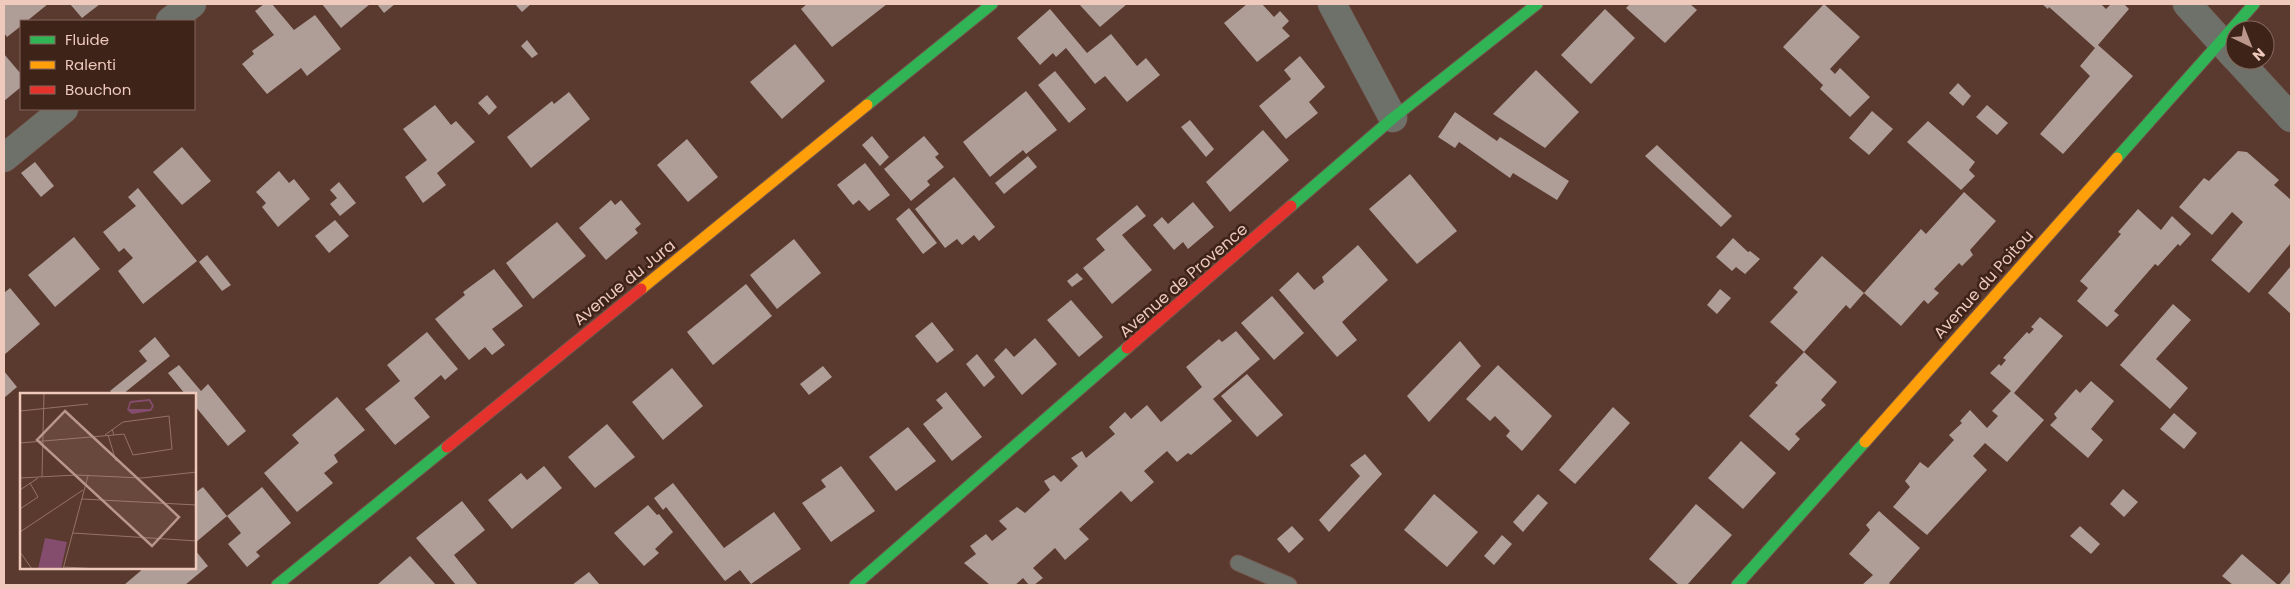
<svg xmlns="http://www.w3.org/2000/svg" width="2295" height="589" font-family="Poppins,sans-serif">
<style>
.building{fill:#af9e98}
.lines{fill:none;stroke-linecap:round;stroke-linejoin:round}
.lane-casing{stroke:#74574e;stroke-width:17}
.street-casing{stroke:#74574e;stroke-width:29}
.fast-casing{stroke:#74574e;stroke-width:13}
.slow-casing{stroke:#74574e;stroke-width:13}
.jam-casing{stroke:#74574e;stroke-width:13}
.lane{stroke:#6d716a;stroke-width:15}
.street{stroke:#6d716a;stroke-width:28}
.fast{stroke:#30b455;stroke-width:11}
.slow{stroke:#ff9f0a;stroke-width:11}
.jam{stroke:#e5322d;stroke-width:11}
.labels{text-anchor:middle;stroke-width:5;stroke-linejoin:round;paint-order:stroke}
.street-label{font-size:16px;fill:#eec9bc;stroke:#3e2319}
.inset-road{fill:none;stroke:#957367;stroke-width:1}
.view{fill:#ba978a;fill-opacity:0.15;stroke:#ba978a;stroke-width:2.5}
.inset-edge{fill:none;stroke:#eec9bc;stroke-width:2.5}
</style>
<rect width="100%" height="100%" fill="#5a392e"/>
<g class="building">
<polygon points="4,4 48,4 27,21 21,21 21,26 7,37 4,33"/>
<polygon points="70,4 100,4 82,18"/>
<polygon points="264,4 272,4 294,30 315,15 341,49 307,76 301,68 267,94 242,64 254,54 252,51 274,35 255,11"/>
<polygon points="322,4 370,4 341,28"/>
<polygon points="377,4 395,4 384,13"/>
<polygon points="515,4 531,4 522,12"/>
<polygon points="807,4 887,4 832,47 801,9"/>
<polygon points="1079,4 1127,4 1100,27"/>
<polygon points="1247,4 1262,4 1274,17 1280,11 1289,21 1282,28 1290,36 1257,62 1224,23"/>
<polygon points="1630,4 1690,4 1697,10 1665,43 1626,8"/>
<polygon points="1824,4 1860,37 1830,69 1835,74 1840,68 1870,97 1850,117 1820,89 1823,85 1783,47"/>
<polygon points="2042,4 2101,4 2106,9 2111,4 2124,4 2129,9 2098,45 2133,76 2063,154 2040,134 2090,76 2080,66 2095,48 2049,7 2048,9"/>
<polygon points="1050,9 1087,53 1111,34 1137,66 1146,58 1160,75 1127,102 1105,76 1095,84 1066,48 1056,57 1053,53 1040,65 1017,38"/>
<polygon points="1605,9 1635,38 1591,84 1561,55"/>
<polygon points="527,40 538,54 532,58 521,46"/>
<polygon points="795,44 825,81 782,119 750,82"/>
<polygon points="4,54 21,74 21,87 4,101"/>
<polygon points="1300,56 1325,87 1309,102 1318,113 1286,139 1259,106 1291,79 1284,70"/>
<polygon points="1536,70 1579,112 1545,148 1493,114"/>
<polygon points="1055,71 1086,109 1069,123 1038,85"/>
<polygon points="1958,83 1971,96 1963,106 1949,93"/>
<polygon points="1026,91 1057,130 1026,154 1023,150 990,177 963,142"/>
<polygon points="569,92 590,119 531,168 507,137 552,101 554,104"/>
<polygon points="487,95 497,107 489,115 478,103"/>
<polygon points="435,105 451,125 456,121 475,142 437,173 446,185 423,203 405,177 427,160 403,129"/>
<polygon points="1987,105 2008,123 1997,135 1976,117"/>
<polygon points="1872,111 1893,129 1869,155 1849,138"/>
<polygon points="1455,112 1497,141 1500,137 1569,181 1557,200 1513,173 1510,178 1459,142 1455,148 1438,137"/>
<polygon points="1190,120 1214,149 1206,157 1181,127"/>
<polygon points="1928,121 1975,162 1969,170 1975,176 1961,190 1907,142"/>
<polygon points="1263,130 1289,160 1230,212 1206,182"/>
<polygon points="872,136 889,157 880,166 862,145"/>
<polygon points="924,136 939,154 935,157 944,167 927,181 930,185 911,201 884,169"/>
<polygon points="687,139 718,177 688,202 657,165"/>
<polygon points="1657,145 1732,216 1721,227 1645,156"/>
<polygon points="182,147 211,181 182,205 153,172"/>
<polygon points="2238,151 2247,152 2279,180 2274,185 2291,200 2291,243 2249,293 2211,260 2243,222 2232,212 2212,235 2179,207 2204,178 2209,181"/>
<polygon points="1028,156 1037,167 1004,194 995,183"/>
<polygon points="35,162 54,186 41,197 21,173"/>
<polygon points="865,163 890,195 869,211 859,200 853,205 837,185"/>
<polygon points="279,171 289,183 294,179 310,199 278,227 262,207 266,203 256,192"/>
<polygon points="1410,174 1457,231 1417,264 1369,209"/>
<polygon points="954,177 995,227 979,241 974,235 962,245 957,239 945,248 915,209"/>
<polygon points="339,182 356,203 340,216 330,204 337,198 330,190"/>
<polygon points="138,188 197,261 143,304 118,271 133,258 124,248 119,252 103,232 136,206 128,197"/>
<polygon points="1964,192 1996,221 1970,250 1973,255 1962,266 1959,263 1934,289 1939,293 1928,304 1924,300 1901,326 1864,293 1921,229 1926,234"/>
<polygon points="611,200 615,205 621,200 641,224 635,229 638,233 606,260 579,228"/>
<polygon points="1193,202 1214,227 1188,249 1183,242 1174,250 1153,225 1162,217 1168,224"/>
<polygon points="1137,205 1146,216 1122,235 1152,270 1112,304 1083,268 1105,250 1096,239"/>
<polygon points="909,208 937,243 923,254 896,219"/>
<polygon points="2138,209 2161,230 2172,216 2191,234 2180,246 2178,244 2158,266 2155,264 2114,311 2119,315 2107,327 2077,301 2088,288 2080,281 2121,234 2118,232"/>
<polygon points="335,220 349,236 329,253 315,236"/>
<polygon points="557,222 586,256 533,299 506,263"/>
<polygon points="74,237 100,269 55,307 28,275"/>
<polygon points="1733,238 1748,252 1750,251 1760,259 1745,274 1736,267 1732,271 1716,257"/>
<polygon points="794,239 821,273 777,309 750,275"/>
<polygon points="1358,245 1388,280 1342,322 1357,340 1337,357 1279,290 1298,272 1314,290 1324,282 1322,277"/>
<polygon points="207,255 231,285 222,291 199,262"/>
<polygon points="1822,256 1864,293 1850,309 1846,305 1804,352 1837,382 1821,400 1826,405 1795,434 1800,439 1789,451 1749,416 1778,385 1775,383 1804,352 1770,322 1798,292 1793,288"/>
<polygon points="2291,266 2291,314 2268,293"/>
<polygon points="494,269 523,306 492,329 505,345 492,355 485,347 469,360 435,319 465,295 463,292"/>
<polygon points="1077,273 1083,279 1072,287 1067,281"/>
<polygon points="746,284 772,316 713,365 687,332"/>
<polygon points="10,288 40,324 4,355 4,293"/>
<polygon points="1720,289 1731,298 1717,314 1707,305"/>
<polygon points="1272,296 1304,333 1274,360 1241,323"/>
<polygon points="1071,300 1103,337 1079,357 1047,320"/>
<polygon points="2173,304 2191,320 2156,359 2188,388 2170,409 2120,365"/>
<polygon points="2040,317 2063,336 2014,393 2044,420 2007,462 1985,443 1973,456 1987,470 1927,535 1893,507 1910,487 1905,481 1920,462 1928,468 1954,440 1949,435 1962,423 1960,421 1970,410 1987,428 1998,416 1992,411 2011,391 1990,373 1999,364 2001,366 2006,360 2003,358 2027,332 2029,334 2034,329 2031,327"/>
<polygon points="932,322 954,350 937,363 915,336"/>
<polygon points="1236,331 1260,359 1213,399 1232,421 1191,455 1188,453 1177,462 1167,451 1144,471 1154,482 1131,502 1121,491 1079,529 1089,539 1065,560 1055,548 1033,568 1043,578 1034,585 1029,585 1023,578 1015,585 990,585 964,563 976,554 970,546 986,534 992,541 1007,529 999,521 1009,513 1017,507 1025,513 1050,490 1044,481 1054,475 1061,482 1078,466 1071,458 1082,451 1086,458 1115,434 1109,427 1125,412 1131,419 1147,405 1161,422 1202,387 1186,367 1219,339 1222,342"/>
<polygon points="427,332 458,369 445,380 441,375 414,398 430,417 395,445 365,409 400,381 387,365"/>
<polygon points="155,337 170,356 123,394 113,394 110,391 147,361 139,351"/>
<polygon points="1035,338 1057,364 1022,395 994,360 1006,348 1014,357"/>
<polygon points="1460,341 1481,366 1429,422 1407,396"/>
<polygon points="977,354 995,377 984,387 966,364"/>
<polygon points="179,365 201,391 208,384 246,431 228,446 195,406 195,394 185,394 168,373"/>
<polygon points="1498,365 1552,416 1522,451 1506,436 1510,431 1495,416 1490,421 1466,399"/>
<polygon points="823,366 832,377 809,395 800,384"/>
<polygon points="672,368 703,406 663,440 632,402"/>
<polygon points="4,371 17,387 4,398"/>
<polygon points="1247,374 1283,415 1257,437 1221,396"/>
<polygon points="2091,381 2114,401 2091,429 2103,440 2088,458 2050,425 2057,418 2054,414 2076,389 2080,393"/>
<polygon points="946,392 982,437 952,461 923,424 943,408 936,400"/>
<polygon points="337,397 365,430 334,455 338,462 324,473 333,483 297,512 264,473 299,443 292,435"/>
<polygon points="1613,407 1630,423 1575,484 1559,470"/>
<polygon points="2174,413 2197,433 2184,449 2160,429"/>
<polygon points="607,424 635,457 595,488 568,457"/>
<polygon points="908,427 936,461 896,491 869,457"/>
<polygon points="1741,441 1776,473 1743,509 1708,478"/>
<polygon points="1365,454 1382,474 1329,532 1319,520 1360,476 1350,465"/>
<polygon points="544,466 562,488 512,529 488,500 521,473 527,480"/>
<polygon points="841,466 875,511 831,542 802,503 826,487 821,480"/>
<polygon points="673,483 724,548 774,512 801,549 751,584 740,570 725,581 666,507 663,510 654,498"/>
<polygon points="203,487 227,516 195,543 195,493"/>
<polygon points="262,487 291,523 256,552 260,556 247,567 228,544 241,533 227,516"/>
<polygon points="2123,489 2138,502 2124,517 2110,504"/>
<polygon points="1434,494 1478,532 1447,567 1404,530"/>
<polygon points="1538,494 1548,503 1523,532 1513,522"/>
<polygon points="462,501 485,530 454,555 478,585 456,585 416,538"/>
<polygon points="1696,504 1732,535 1687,585 1679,585 1649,559"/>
<polygon points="648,505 657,515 659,514 673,532 655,549 659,553 644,566 614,533"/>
<polygon points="1879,511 1920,548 1889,583 1891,585 1862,585 1873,575 1849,554 1870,530 1866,525"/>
<polygon points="1292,526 1304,539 1289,553 1277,539"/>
<polygon points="2080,526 2100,544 2091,554 2070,536"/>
<polygon points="1502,535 1512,544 1494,565 1484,556"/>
<polygon points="195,550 208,566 185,585 124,585 144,568 195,568"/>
<polygon points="2242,554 2278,585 2233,585 2222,576"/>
<polygon points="410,556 436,585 377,585"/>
<polygon points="2291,571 2291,585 2279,585"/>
<polygon points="589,572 600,585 572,585"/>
</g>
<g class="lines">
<g class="lane-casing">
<polyline id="lane" points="1238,563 1289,585"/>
</g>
<g class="street-casing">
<g id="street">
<polyline points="1332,4 1393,118"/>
<polyline points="2187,4 2235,57"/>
<polyline points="170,21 192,4"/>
<polyline points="2238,60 2291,118"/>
<polyline points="4,158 64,109"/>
</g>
</g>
<g class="fast-casing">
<g id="fast">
<polyline points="867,105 992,4"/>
<polyline points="2117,158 2254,4"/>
<polyline points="1291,206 1393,118 1537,4"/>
<polyline points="277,585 447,447"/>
<polyline points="855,585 1127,348"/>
<polyline points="1737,585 1865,442"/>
</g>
</g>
<g class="slow-casing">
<g id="slow">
<polyline points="641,289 867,105"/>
<polyline points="1865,442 2117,158"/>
</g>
</g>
<g class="jam-casing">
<g id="jam">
<polyline points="1127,348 1291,206"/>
<polyline points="447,447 641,289"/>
</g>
</g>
<use href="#lane" class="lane"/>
<use href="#street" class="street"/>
<use href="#fast" class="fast"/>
<use href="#slow" class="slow"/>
<use href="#jam" class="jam"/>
</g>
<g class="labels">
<g class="street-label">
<text transform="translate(1183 280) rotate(-41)" y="6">Avenue de Provence</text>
<text transform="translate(624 282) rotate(-39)" y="6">Avenue du Jura</text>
<text transform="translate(1983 284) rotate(-48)" y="6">Avenue du Poitou</text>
</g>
</g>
<g transform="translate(20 393)">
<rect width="176" height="176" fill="#5a392e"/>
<path d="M130,6L134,13L131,18L112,21L107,17L110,8ZM129,8L132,13L130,16H109L111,10ZM25,145L47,149L41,176H18Z" fill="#844d6e" fill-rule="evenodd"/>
<path class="inset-road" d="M0,18L68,11M85,42L103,29L149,23L152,56L113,62L104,41L94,42M88,42L96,68M0,50L94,42L92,36M22,84L24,0M0,85L56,82L122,85L177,79M0,97L18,85M62,106L177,112M0,116L18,104L10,90M0,139L63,97M53,140L177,148M0,159L12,176M44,174L79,176M43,176L68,83"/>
<path class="view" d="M45,18L159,124L132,153L17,47Z"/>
<rect width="176" height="176" class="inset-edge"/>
</g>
<rect width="2295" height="589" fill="none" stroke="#eec9bc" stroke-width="10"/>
<rect x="20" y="20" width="175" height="90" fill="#3e2319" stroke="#84655a"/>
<rect x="30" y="36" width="25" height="8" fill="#30b455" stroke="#84655a"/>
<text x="65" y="45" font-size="15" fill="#eec9bc">Fluide</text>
<rect x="30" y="61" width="25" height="8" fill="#ff9f0a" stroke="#84655a"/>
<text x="65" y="70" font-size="15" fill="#eec9bc">Ralenti</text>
<rect x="30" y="86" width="25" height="8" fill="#e5322d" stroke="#84655a"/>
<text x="65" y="95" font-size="15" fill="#eec9bc">Bouchon</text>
<g transform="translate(2250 45) rotate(137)"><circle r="24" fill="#3e2319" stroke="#84655a"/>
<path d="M0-4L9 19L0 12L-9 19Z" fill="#ba978a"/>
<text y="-8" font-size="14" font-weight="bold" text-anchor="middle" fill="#eec9bc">N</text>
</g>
</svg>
